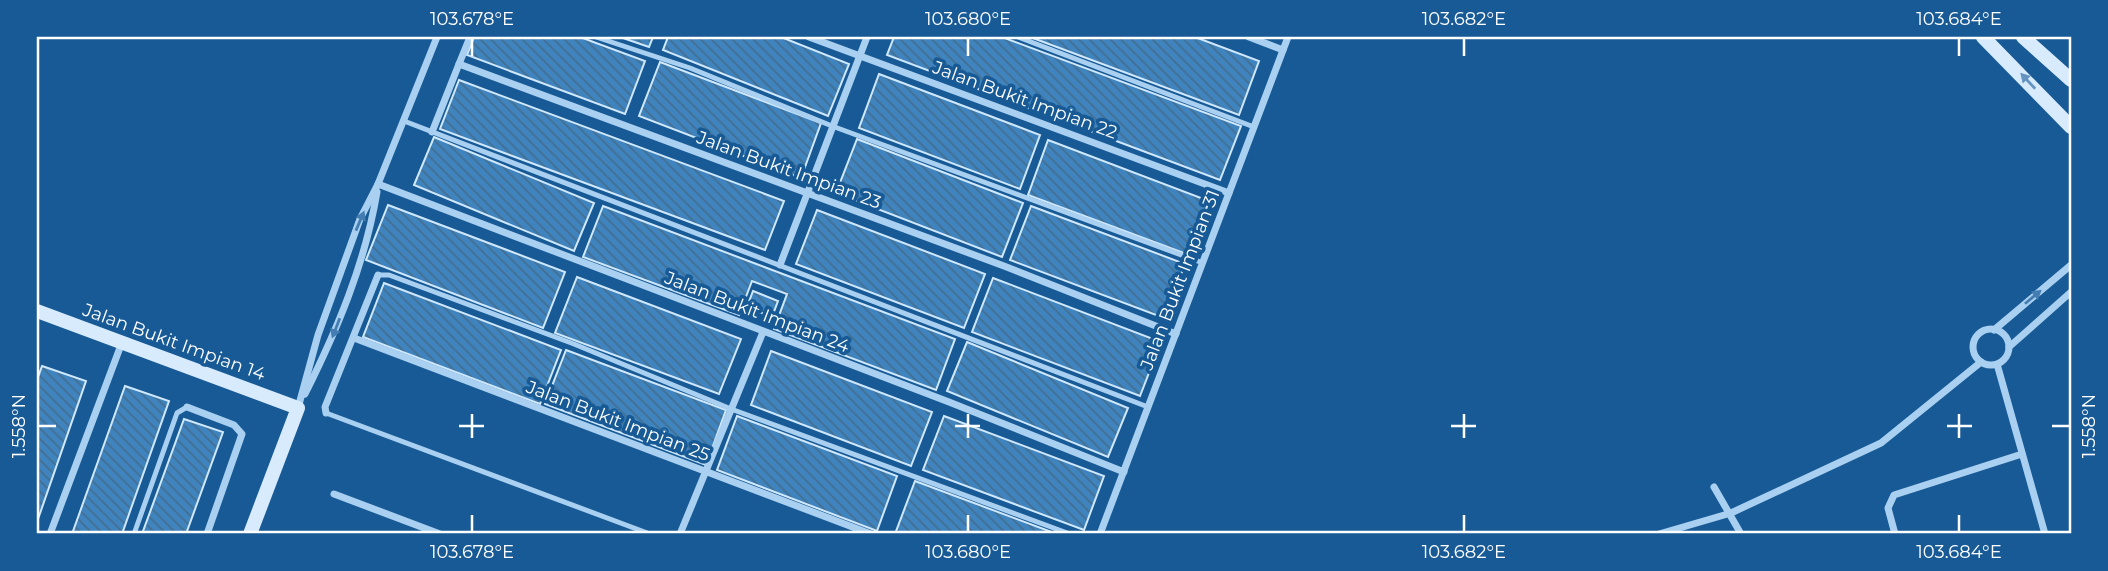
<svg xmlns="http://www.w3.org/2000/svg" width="2108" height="571" font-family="Montserrat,sans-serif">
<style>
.building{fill:url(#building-back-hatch);stroke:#d0e8fc;stroke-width:2}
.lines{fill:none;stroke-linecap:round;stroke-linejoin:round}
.lane{stroke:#a9d0f1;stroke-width:5}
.street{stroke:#a9d0f1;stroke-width:7}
.secondary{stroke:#d8ebfc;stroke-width:14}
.oneway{fill:#6494bf}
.oneway2{fill:#437db1}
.ticks{fill:none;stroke:#fff;stroke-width:2.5}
.labels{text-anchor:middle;stroke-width:7;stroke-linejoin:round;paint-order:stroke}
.street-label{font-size:18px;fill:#fff;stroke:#175a96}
.neatline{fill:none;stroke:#fff;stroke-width:2.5}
.ticks-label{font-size:18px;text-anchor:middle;fill:#fff}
</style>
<defs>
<pattern id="building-back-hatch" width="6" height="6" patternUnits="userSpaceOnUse" patternTransform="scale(1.75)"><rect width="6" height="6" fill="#3f84be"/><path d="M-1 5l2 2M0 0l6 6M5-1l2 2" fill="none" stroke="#446e90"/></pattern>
</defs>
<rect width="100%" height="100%" fill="#175a96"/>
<g class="building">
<polygon points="474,37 580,37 645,61 625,114 467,55"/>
<polygon points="620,37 653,37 649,47"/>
<polygon points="668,37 781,37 849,64 828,116 663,50"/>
<polygon points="894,37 1002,37 1241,126 1220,180 887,55"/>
<polygon points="1030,37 1195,37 1259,61 1239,115"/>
<polygon points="660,62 821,123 801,178 639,116"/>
<polygon points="879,74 1040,135 1020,189 859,128"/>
<polygon points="459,80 784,201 765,250 440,129"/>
<polygon points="434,137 594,203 574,251 414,185"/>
<polygon points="857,139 1023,203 1002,257 836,193"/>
<polygon points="1048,140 1209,201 1189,255 1028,195"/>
<polygon points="388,205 565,272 543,328 366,260"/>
<polygon points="603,206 955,339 936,390 774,329 787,294 752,281 739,315 583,257"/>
<polygon points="1031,206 1185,264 1164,318 1010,260"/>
<polygon points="817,210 985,274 964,328 796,264"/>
<polygon points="577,277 741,339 719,394 555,333"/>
<polygon points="993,278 1161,342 1140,396 972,332"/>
<polygon points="384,283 561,350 540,404 363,337"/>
<polygon points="753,291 778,301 772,317 747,307"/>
<polygon points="967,342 1128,408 1108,457 947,391"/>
<polygon points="566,350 726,410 706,465 545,404"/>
<polygon points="771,351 932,412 911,466 751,405"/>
<polygon points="42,366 86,381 37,522 37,380"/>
<polygon points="125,386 169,401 122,534 72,534"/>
<polygon points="737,416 897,476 877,531 717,470"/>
<polygon points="944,416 1104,476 1084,530 923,470"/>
<polygon points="184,419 223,432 186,534 142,534"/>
<polygon points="915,481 1057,534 895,534"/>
</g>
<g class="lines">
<g class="lane">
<polyline points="596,37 690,68 832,126 1203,263"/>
<polyline points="1018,37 1254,127"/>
<polyline points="404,121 1148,407"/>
<polyline points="378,275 389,275 574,344 731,409 1070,534"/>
<polyline points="326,413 650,534"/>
<polyline points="134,534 177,413 187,407"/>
</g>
<g class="street">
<polyline points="809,37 1229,193"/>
<polyline points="1249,37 1283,50"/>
<polyline points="459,64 470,37"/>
<polyline points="432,132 459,64 1004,266 1176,334"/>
<polyline points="378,184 949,402 1124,472"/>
<polyline points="780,265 867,37"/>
<circle cx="1991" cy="347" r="18"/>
<polyline points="1994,330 2071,265"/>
<polyline points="354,338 871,534"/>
<polyline points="2009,347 2071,292"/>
<polyline points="1997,364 2045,534"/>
<path d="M305,394C337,330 365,264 377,192"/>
<polyline points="187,407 234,425 242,434 207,534"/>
<polyline points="298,408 318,335 360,219 378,184 437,37"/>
<polyline points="326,413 325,407 378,275"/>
<polyline points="1714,487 1741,534"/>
<polyline points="334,494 440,534"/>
<polyline points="50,534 121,345"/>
<polyline points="680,534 763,332"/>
<polyline points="1100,534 1288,37"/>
<polyline points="1659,534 1731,513 1881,443 1981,362"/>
<polyline points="1895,534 1888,508 1894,495 2022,454"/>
</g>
<g class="secondary">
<polyline points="1983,37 2071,127"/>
<polyline points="2023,37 2071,80"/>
<polyline points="37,311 298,408 250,534"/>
</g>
</g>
<defs><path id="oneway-solid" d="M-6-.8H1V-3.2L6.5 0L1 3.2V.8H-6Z" transform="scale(1.75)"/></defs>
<use class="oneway" href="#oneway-solid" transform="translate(2028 81) rotate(-133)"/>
<g class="oneway2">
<use href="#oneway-solid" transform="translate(360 221) rotate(-67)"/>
<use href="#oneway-solid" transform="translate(2033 297) rotate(-40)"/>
<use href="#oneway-solid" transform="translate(336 328) rotate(111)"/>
</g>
<path class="ticks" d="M472,38V56M968,38V56M1464,38V56M1959,38V56M472,414V438M968,414V438M1464,414V438M1959,414V438M38,426H56M459,426H484M955,426H980M1451,426H1476M1947,426H1972M2052,426H2070M472,515V532M968,515V532M1464,515V532M1959,515V532"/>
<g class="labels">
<g class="street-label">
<text transform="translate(1025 100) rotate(20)" y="6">Jalan Bukit Impian 22</text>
<text transform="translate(789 170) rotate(20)" y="6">Jalan Bukit Impian 23</text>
<text transform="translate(1180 280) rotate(-69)" y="6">Jalan Bukit Impian 31</text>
<text transform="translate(757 312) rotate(21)" y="6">Jalan Bukit Impian 24</text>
<text transform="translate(174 342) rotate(20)" y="6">Jalan Bukit Impian 14</text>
<text transform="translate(618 421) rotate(21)" y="6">Jalan Bukit Impian 25</text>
</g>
</g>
<rect width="2108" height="571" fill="none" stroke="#175a96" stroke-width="77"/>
<rect x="38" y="38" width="2032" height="494" class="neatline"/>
<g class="ticks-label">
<text x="472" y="25">103.678°E</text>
<text x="968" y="25">103.680°E</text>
<text x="1464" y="25">103.682°E</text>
<text x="1959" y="25">103.684°E</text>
<text transform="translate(19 426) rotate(-90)" y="6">1.558°N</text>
<text transform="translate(2089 426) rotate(-90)" y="6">1.558°N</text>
<text x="472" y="558">103.678°E</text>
<text x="968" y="558">103.680°E</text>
<text x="1464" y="558">103.682°E</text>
<text x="1959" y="558">103.684°E</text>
</g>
</svg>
